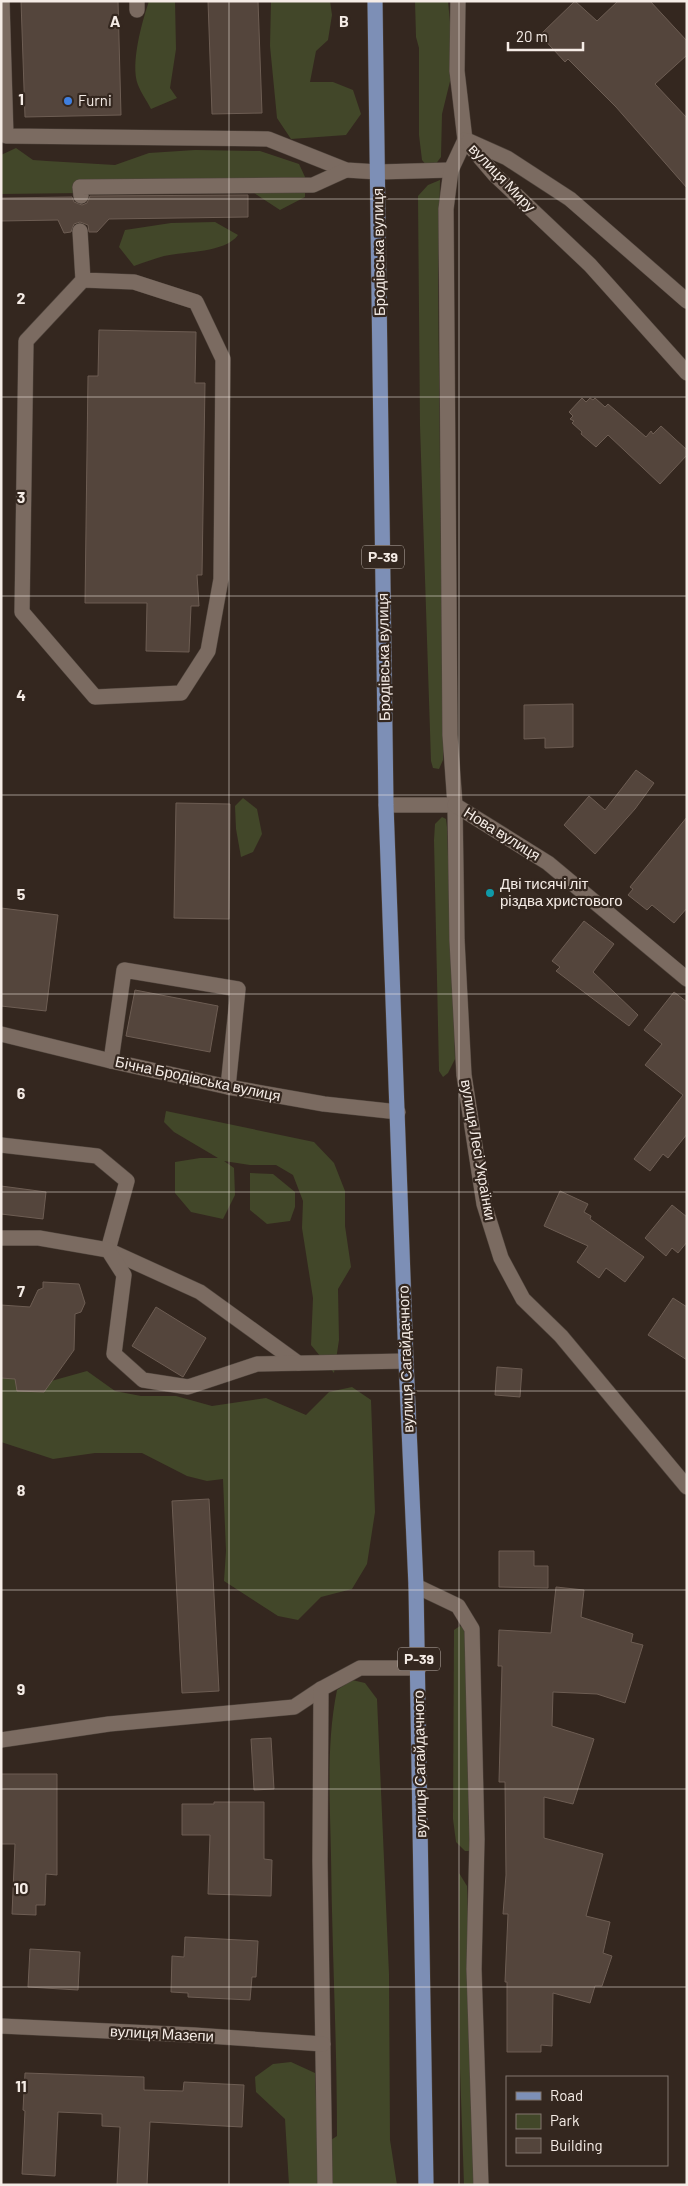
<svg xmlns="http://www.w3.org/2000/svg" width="688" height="2186" font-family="Barlow,sans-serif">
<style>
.green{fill:#424729}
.building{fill:#54453c;stroke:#6d5d53}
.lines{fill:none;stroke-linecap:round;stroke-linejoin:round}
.lane-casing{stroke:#50453d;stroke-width:16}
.street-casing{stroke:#50453d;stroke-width:16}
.primary-casing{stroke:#50453d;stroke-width:16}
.lane{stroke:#7b6b61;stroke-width:15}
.street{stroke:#7b6b61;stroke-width:15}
.primary{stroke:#7d8fb6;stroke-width:15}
.grid{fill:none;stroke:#f5ece6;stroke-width:1;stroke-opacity:0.55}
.shop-dot{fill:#3f7fe0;stroke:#34271f;stroke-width:2}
.culture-dot{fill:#0f9aa8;stroke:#34271f;stroke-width:2}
.labels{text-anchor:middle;stroke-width:4.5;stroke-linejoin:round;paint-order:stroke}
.shield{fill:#34271f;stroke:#bbb1aa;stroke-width:1}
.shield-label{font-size:14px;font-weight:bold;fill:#f5ece6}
.poi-label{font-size:15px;fill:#f5ece6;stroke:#34271f;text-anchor:start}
.street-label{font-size:15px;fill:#f5ece6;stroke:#34271f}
.grid-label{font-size:16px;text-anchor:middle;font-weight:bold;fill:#f5ece6;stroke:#34271f;stroke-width:4.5;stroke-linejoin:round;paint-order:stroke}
</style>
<rect width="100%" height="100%" fill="#34271f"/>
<g class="green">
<path d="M149,1H175L176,49L170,88L177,98L151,109C147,101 141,93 138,85C130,64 142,22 149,1Z"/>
<polygon points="271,1 330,1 332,15 328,40 316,51 310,82 333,82 353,90 361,114 346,135 291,139 277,118 270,46"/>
<polygon points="415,1 448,1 454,65 442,114 441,157 435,165 427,166 422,160 419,135 419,48 416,37"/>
<polygon points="16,148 33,160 47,161 115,165 149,153 195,150 260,151 299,164 305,177 305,197 280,210 251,191 1,194 1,155"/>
<polygon points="440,180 438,284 443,742 443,760 439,769 433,768 431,761 420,426 418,196 428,185"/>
<path d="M215,222L238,235C225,253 186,251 164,256C154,259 144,262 134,266L119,247L125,230L171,223Z"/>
<polygon points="243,798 257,809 262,834 253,852 241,857 236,829 235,806"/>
<polygon points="442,817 446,819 447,827 455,1059 448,1073 443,1077 439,1071 434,840 435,824"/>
<polygon points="166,1111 314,1142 334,1163 345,1191 345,1226 351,1267 338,1289 339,1340 334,1373 311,1345 313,1298 302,1228 303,1201 293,1175 276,1165 250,1165 224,1161 234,1168 235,1195 223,1219 191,1212 175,1193 175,1162 200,1158 218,1158 174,1132 164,1122"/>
<polygon points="250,1173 273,1174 295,1192 295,1207 290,1221 267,1224 250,1210"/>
<polygon points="87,1371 115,1391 141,1396 176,1396 212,1406 266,1398 306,1415 329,1392 352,1387 371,1400 375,1512 367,1564 352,1589 321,1597 298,1620 278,1616 224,1581 226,1551 223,1479 207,1481 187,1476 142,1453 95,1453 53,1459 1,1442 1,1376 44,1383"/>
<polygon points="460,1626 465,1628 469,1828 469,1851 465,1851 456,1842 453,1819 454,1630"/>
<path d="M352,1680L365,1683L377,1699L389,1974L390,2140L397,2185H332L328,2142L337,2136C337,2042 332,1949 331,1856C330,1800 326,1744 337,1690Z"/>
<polygon points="459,1873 467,1886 476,2185 464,2185 460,2069"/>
<polygon points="291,2062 315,2073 319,2185 289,2185 285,2119 256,2092 255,2077 273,2064"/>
</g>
<g class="building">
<polygon points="21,1 118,1 121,115 25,117"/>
<polygon points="208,1 258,1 262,113 212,114"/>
<polygon points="575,1 597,21 618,1 650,1 687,41 687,55 655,84 687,118 687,188 616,107 568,59 565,62 540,35"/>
<polygon points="248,195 248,217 109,219 97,232 89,232 88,225 80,222 74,224 71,232 64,233 58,220 1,221 1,198 72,197 74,202 82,205 87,203 90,196"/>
<polygon points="99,330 196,332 195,383 205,383 202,575 197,575 199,606 191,606 189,652 146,651 147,603 85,603 88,376 98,376"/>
<polygon points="582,398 586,402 590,398 593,400 595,398 605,407 608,404 646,437 651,431 653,434 661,426 687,450 687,455 660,484 608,435 596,447 581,434 582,432 572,423 574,421 570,419 573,416 569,412"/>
<polygon points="573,704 573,747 545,748 545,738 524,739 524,705"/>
<polygon points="636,770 654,783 635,809 595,854 564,825 589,796 605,810"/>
<polygon points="176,803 230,804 229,919 174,918"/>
<polygon points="687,817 687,908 674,923 652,905 647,910 628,895 633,889 630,887"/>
<polygon points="1,908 58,915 46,1011 1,1006"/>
<polygon points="584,921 614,944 593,972 638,1015 629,1026 556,971 560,967 552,961"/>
<polygon points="135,990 218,1006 210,1052 126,1036"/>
<polygon points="674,992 687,1002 687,1134 668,1158 663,1154 650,1171 634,1159 683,1095 645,1065 662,1044 644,1030"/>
<polygon points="1,1186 46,1192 43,1219 1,1214"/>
<polygon points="560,1191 588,1204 584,1212 591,1216 590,1219 644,1257 625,1282 606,1268 599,1278 577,1262 588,1246 544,1226"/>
<polygon points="672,1205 687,1217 687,1242 678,1253 672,1248 666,1256 645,1238"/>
<polygon points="43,1282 79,1284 85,1303 81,1312 75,1314 74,1350 44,1392 17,1391 15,1379 1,1378 1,1305 30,1307 38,1290 43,1288"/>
<polygon points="673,1298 687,1307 687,1360 648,1335"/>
<polygon points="156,1307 206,1338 183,1377 132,1346"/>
<polygon points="497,1367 522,1369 520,1397 495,1395"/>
<polygon points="209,1499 219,1691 182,1693 172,1501"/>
<polygon points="499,1551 534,1551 534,1566 548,1566 548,1588 499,1587"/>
<polygon points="556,1587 584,1590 581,1617 633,1634 631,1642 643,1645 625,1703 597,1694 553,1692 552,1726 594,1739 573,1804 544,1797 544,1838 603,1854 586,1916 610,1922 603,1953 612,1956 602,1986 595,1986 590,2003 553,1993 552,2046 541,2045 541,2052 507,2052 507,1982 505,1982 508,1914 503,1914 506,1875 505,1782 499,1782 502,1666 498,1666 499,1630 551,1633"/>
<polygon points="271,1738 274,1789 254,1790 251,1739"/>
<polygon points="1,1774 57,1774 57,1875 46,1874 45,1905 36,1905 36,1915 12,1914 15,1844 1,1844"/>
<polygon points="214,1802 264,1802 264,1859 272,1860 271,1896 208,1894 210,1835 182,1835 182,1804 214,1804"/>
<polygon points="185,1937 258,1941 256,1977 252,1977 250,2000 188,1997 188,1993 171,1992 172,1956 184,1957"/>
<polygon points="30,1949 80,1952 78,1990 28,1987"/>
<polygon points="25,2073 144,2077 144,2090 183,2091 184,2082 244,2085 242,2127 150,2122 147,2185 117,2185 120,2127 102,2126 102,2114 58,2112 55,2176 22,2174 25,2111 23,2110"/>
</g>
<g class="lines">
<g class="lane-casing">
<g id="lane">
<polyline points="2,1 6,136 268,139 346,170 378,172 451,170"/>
<polyline points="137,1 137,10"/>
<polyline points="81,196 80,187 313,185 346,170"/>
<polyline points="80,231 83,280 26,341 22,612 95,697 181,693 208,651 221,579 223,359 196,302 134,282 83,280"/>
<polyline points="455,805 450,735 446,209 451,170 465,140"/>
<polyline points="111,1061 124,970 238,989 228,1087"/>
<polyline points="1,1145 97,1156 127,1181 108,1250 200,1292 298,1363"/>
<polyline points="1,1238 39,1238 108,1250 124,1275 114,1354 143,1380 188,1387 257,1364 406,1361"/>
<polyline points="416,1586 458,1606 472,1629 477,1839 474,1969 481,2185"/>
<polyline points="1,1740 109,1724 294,1707 321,1689"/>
<polyline points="325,2185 320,1861 321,1689 360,1668 419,1668"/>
</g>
</g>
<g class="street-casing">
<g id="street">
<polyline points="458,1 457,71 465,140"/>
<polyline points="465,140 495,175 590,265 687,373"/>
<polyline points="469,141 507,158 570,199 687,301"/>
<polyline points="386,805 455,805"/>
<polyline points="455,805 457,940 464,1075 484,1204 501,1258 523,1299 561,1336 687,1487"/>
<polyline points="455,805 548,863 687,979"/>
<polyline points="1,1034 111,1061 228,1087 324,1104 398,1112"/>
<polyline points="1,2026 194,2035 323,2044"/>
</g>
</g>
<g class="primary-casing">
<polyline id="primary" points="375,1 386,805 406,1361 416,1586 426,2185"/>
</g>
<use href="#lane" class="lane"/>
<use href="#street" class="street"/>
<use href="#primary" class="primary"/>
</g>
<path class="grid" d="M229,1V2185M459,1V2185M1,199H687M1,397H687M1,596H687M1,795H687M1,994H687M1,1192H687M1,1391H687M1,1590H687M1,1789H687M1,1987H687"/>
<circle class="shop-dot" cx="68" cy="101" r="5"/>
<circle class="culture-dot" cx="490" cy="893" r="5"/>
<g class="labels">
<g class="shield">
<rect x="362" y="545.5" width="42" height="23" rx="4"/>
<rect x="398" y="1647.5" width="42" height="23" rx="4"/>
</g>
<g class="shield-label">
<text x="383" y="562">Р-39</text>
<text x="419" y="1664">Р-39</text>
</g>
<g class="poi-label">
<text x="78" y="106">Furni</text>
<text x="500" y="889">Дві тисячі літ<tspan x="500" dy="17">різдва христового</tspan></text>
</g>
<g class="street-label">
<text transform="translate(502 178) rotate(46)" y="5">вулиця Миру</text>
<text transform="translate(379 252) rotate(-91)" y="5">Бродівська вулиця</text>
<text transform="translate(384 657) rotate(-91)" y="5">Бродівська вулиця</text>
<text transform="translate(502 834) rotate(32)" y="5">Нова вулиця</text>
<text transform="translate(198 1079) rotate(12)" y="5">Бічна Бродівська вулиця</text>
<text transform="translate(478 1150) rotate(80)" y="5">вулиця Лесі Українки</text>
<text transform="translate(406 1359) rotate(-92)" y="5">вулиця Сагайдачного</text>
<text transform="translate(420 1764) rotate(-91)" y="5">вулиця Сагайдачного</text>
<text transform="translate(162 2034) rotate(3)" y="5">вулиця Мазепи</text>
</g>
</g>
<g class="grid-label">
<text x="115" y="27">A</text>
<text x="344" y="27">B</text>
<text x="21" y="105">1</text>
<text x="21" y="304">2</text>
<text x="21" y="503">3</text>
<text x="21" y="701">4</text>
<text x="21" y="900">5</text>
<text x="21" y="1099">6</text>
<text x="21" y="1297">7</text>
<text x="21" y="1496">8</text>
<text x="21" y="1695">9</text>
<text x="21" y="1894">10</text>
<text x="21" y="2092">11</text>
</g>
<rect width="688" height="2186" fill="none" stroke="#f5ece6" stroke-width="5"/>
<rect x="506" y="2076" width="162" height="90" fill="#34271f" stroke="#81766f"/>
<rect x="516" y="2092" width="25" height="8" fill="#7d8fb6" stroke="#81766f"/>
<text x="550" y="2101" font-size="15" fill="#f5ece6">Road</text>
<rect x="516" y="2114" width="25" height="15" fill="#424729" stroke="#81766f"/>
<text x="550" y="2126" font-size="15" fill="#f5ece6">Park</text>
<rect x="516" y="2138" width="25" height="15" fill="#54453c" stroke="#81766f"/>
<text x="550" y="2151" font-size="15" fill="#f5ece6">Building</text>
<path d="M508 42v8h75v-8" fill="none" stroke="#f5ece6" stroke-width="2.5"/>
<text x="516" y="42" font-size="15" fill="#f5ece6" stroke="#34271f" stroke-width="4" paint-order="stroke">20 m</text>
</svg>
